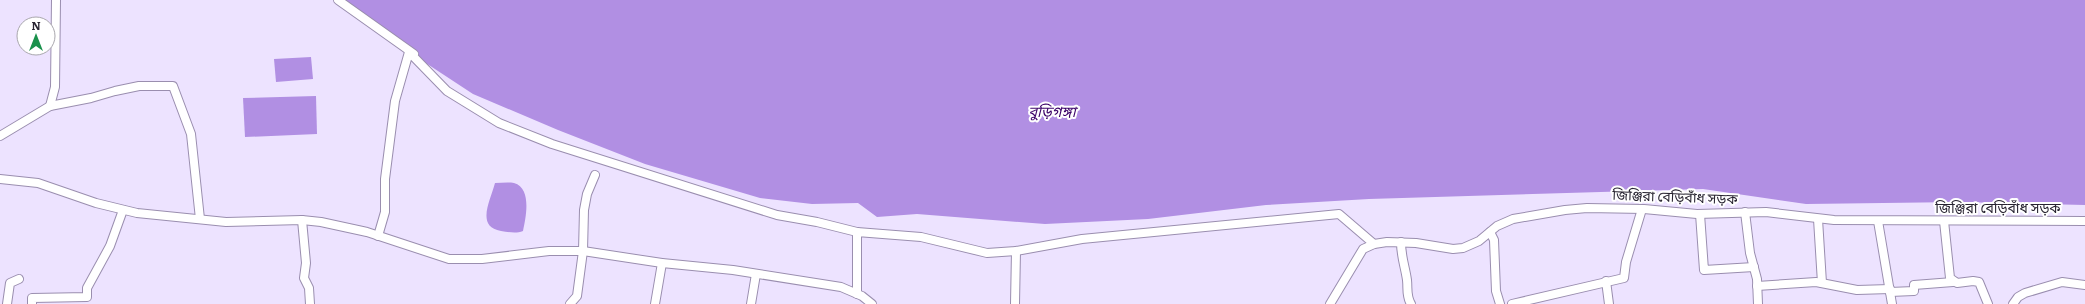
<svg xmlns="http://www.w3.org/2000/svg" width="2085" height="304" font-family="Literata,'Noto Sans Bengali',serif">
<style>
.water{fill:#b18fe3}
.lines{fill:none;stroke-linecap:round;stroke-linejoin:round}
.minor-casing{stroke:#9a8eaf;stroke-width:10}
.minor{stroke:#fff;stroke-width:8}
.labels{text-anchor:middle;stroke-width:4;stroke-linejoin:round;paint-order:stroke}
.street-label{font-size:14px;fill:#282431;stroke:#fff}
.water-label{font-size:15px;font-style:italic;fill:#3a0067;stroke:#fff}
</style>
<rect width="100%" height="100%" fill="#ede3ff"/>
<g class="water">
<polygon points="339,0 2085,0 2085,205 1960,202 1806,204 1703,189 1369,199 1266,205 1148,219 1045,224 917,214 877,217 858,203 812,204 760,198 645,164 558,130 473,94 409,52"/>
<polygon points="311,57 313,79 276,82 274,59"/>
<polygon points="316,96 317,134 245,137 243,98"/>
<path d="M495,183C501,183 508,182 514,183C532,188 526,217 523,231C516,234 508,232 501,231C475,227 491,199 495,183Z"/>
</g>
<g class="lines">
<g class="minor-casing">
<g id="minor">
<polyline points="338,0 414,54"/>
<polyline points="50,106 55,87 56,0"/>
<polyline points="0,136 50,106 91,98 115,91 139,86 173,86 191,134 200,219"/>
<polyline points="0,179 38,183 96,203 137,213 226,222 302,220 321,222 367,232 449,259 482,259 549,251 583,251 662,263 733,270 841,287 862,296 872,304"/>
<polyline points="1745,212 1750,253 1757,279 1758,304"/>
<polyline points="1700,214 1704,270 1754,267"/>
<polyline points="1818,219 1822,283"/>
<polyline points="302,220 306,263 304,278 309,288 310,304"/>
<polyline points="1878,221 1892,304"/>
<polyline points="1944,221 1950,278 1957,283 1973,281 1979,282 1988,304"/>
<polyline points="1490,232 1494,240 1496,291 1500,304"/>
<polyline points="378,236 385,212 385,179 395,101 409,52 447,91 499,123 552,144 777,215 817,222 857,232"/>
<path d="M1401,242C1401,257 1405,266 1407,280C1408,289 1406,296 1411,304"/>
<polyline points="1606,281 1609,304"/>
<polyline points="1757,286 1816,282 1857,290 1890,289"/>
<polyline points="1890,292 1914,291 1914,285 1953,282"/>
<polyline points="857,294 857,232 921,237 987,253 1016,251 1082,239 1339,214 1374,244"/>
<polyline points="7,304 10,283 19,279"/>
<polyline points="32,304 32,298 87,297 87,288 110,246 123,210"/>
<polyline points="570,304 577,296 583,251 584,210 587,194 595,175"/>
<polyline points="655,304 662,263"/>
<polyline points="751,304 756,274"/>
<polyline points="1015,304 1016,251"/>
<polyline points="1330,304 1363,249 1374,244 1387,242 1416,243 1453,249 1463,248 1479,241 1497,226 1513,219 1565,210 1587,208 1644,209 1697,214 1766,212 1834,220 2085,221"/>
<polyline points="1512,304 1624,278 1626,262 1642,209"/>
<polyline points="2013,304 2018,297 2025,293 2062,282 2085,285"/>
</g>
</g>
<use href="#minor" class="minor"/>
</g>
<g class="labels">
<g class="street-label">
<text transform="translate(1675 197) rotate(2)" y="5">জিঞ্জিরা বেড়িবাঁধ সড়ক</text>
<text x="1998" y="213">জিঞ্জিরা বেড়িবাঁধ সড়ক</text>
</g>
<g class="water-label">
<text x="1052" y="117">বুড়িগঙ্গা</text>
</g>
</g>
<g transform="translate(36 36)"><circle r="19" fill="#ffffff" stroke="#a9a7ad"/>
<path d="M0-3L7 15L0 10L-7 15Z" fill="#1a914c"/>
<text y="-6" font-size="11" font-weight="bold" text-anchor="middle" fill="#282431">N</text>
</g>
</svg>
